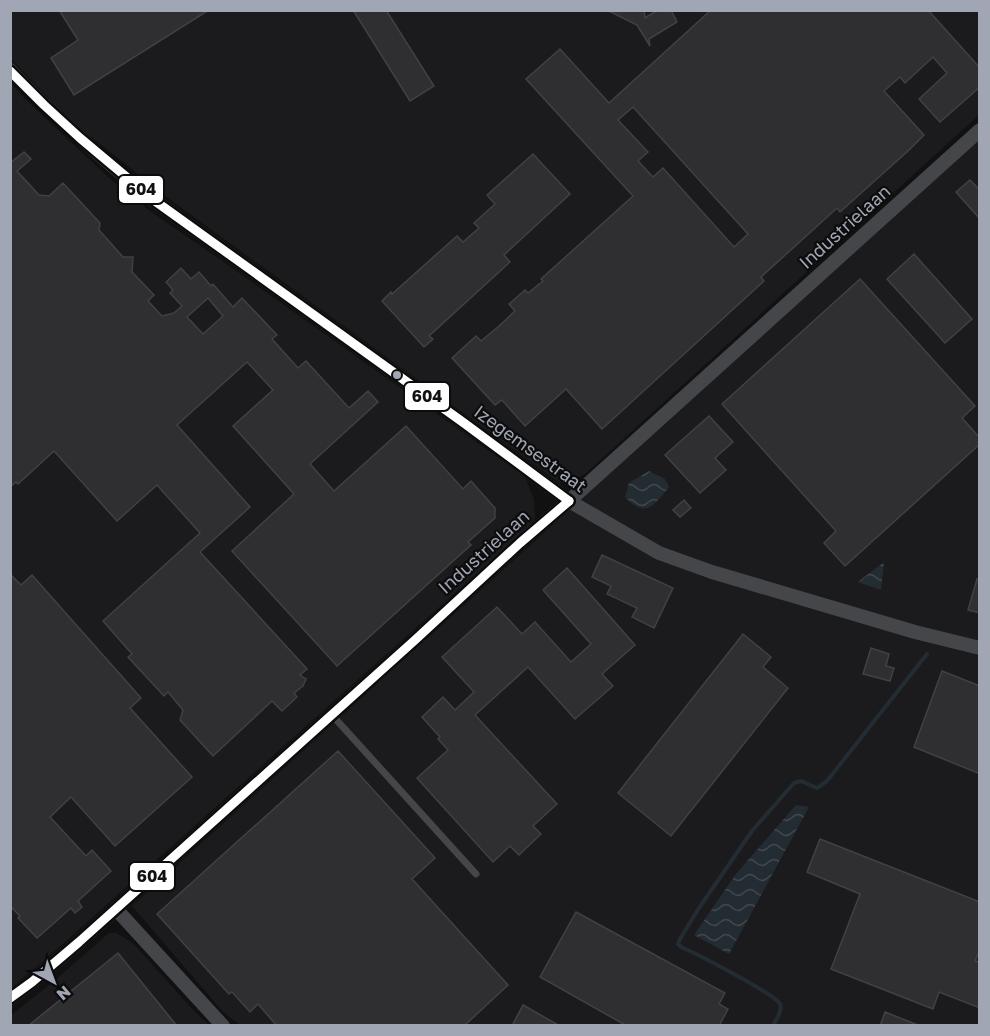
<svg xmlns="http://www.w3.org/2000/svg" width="990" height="1036" font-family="'Golos Text',sans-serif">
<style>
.built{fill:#1b1b1d}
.water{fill:url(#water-waves)}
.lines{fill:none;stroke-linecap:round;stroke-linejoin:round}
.stream{stroke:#242c33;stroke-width:4}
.building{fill:#2f2f31;stroke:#404145;stroke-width:1.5;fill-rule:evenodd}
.lane{stroke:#45464a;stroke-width:7}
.street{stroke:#45464a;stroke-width:14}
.bus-1-casing{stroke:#0c0c0d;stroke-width:14}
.bus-1{stroke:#fff;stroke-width:9}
.bus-dot{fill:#a1a6b4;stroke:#0c0c0d;stroke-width:2}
.labels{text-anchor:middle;stroke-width:4.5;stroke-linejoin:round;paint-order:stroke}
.street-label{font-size:18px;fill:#a1a6b4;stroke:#0c0c0d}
.line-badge{stroke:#0c0c0d;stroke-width:2}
.pale-badge-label{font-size:16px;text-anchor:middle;font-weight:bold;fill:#111}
</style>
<defs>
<pattern id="water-waves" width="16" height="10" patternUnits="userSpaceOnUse" patternTransform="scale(1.5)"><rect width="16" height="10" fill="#242c33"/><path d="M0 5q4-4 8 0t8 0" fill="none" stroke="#41484e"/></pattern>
</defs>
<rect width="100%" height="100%" fill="#111"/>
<g class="built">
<polygon points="11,11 979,11 979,115 585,474 570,482 560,483 176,204 71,121 11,59"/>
<polygon points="11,83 25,99 108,177 150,211 231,267 525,477 534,499 535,518 527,530 477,573 46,959 11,988"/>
<polygon points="979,139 979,1025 240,1025 224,1013 132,906"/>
<polygon points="109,933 116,933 133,943 192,1009 209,1025 11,1026 10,1016 53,982"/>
</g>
<g class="water">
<path d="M649,471L665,479L669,487C655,504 646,520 625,497L629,483Z"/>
<polygon points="884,562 881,590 858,582"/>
<polygon points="796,805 809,807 729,954 694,935 736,874"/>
</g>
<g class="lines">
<path class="stream" d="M773,1026C776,1019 783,1011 780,1004C775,994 695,953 681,947L678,944L680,939L699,908L752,831L794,783L801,781L817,788L827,781L927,654"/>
</g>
<g class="building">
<polygon points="59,10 209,10 74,95 51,58 78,40"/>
<polygon points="353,10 386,10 434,86 410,101"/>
<polygon points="607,10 644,10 645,18 658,10 671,10 677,22 649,39 650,46 637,25"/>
<path d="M711,10H928L980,68V87L940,122L919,99L947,73L933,57L905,83L900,77L884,91L924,135L908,151L840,212L837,208L761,277L764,281L602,429L566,389L525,426L502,400L495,405L452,358L476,336L481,341L499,326L515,311L509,304L525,290L528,293L543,281L541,279L633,196L526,79L560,49L609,103ZM633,107L748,234L734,247L663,168L653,177L638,161L648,152L618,120Z"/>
<path d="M24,152L31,159L17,171L39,195L49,196L63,183L100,223L99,230L123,257H133L132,272L154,295L148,301L162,316L174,313L182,306L170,293L173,290L166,282L181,268L191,279L199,272L211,286L213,284L233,307L242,298L277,335L272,339L298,368L306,361L349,408L368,391L378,402L310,464L334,491L406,426L463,489L471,481L495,508V518L468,542L471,545L337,666L232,551L294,494L233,426L273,390L247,362L177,425L250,507L200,552L307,669L300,675L306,679L303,686L294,693L297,697L282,711L272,701L213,756L180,720L183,710L168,692L164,696L128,657L132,654L103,621L200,533L157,485L117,521L54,451L18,484L16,482L10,487V163ZM208,298L223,316L203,334L187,317Z"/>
<polygon points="533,154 570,194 504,255 510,262 429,336 433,339 424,347 382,301 391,292 392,294 457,236 463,242 479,228 474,223 495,204 487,195"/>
<polygon points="970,180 980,190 980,219 956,192"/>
<polygon points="914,254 972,319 945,343 887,279"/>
<polygon points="860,279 975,406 962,418 980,438 980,444 845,566 824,543 836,531 722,404"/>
<polygon points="709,416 733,442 715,458 726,470 700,493 665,455"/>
<polygon points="684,500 691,508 680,517 673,510"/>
<polygon points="602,555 673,588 654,628 632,617 637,608 607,594 611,586 592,577"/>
<polygon points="567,568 635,645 602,674 613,686 575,719 528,667 475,715 557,804 533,826 541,834 519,855 510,846 493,862 417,778 448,750 438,739 440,737 422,717 443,697 455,710 474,692 442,657 497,607 522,634 535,622 571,662 591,644 543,590"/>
<polygon points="10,574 21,585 32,575 141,698 130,708 192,777 115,846 71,797 50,817 86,856 92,850 111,871 78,901 82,907 75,913 71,908 37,938 18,918 20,916 10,906"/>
<polygon points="977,579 980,579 980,613 968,610"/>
<polygon points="743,634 771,657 763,667 788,688 671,836 618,793"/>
<polygon points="871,648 889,654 886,666 894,668 890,681 863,674"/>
<polygon points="942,671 980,686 980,774 914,747"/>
<polygon points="338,751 435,858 412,879 508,985 464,1026 277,1026 258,1004 250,1012 232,992 229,994 157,914"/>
<polygon points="820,839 980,902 980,950 975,961 980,962 980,1008 939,992 933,1009 831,969 860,894 807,872"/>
<polygon points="576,912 725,993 719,1004 728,1009 719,1026 627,1026 540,977"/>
<polygon points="118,953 177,1026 28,1026"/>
<polygon points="523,1005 560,1026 512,1026"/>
<polygon points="885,1012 918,1025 918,1026 880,1026"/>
</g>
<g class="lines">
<polyline class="lane" points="332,715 476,874"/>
<g class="street">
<path d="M10,70C55,118 104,160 155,201L464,423L569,501L659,553L712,572L915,632L980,648"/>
<polyline points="116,909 223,1026"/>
<polyline points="10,998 32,982 79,942 415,640 520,543 569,501 980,130"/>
</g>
<g class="bus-1-casing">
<g id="bus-1">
<polyline points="10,71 44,105 80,138 155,201 464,423 569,501"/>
<polyline points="10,998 32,982 79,942 415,640 520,543 569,501"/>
</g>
</g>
<use href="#bus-1" class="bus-1"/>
</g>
<circle class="bus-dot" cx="397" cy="375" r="5"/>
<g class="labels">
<g class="street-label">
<text transform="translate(845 227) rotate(-42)" y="6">Industrielaan</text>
<text transform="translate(530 449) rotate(36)" y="6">Izegemsestraat</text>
<text transform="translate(484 552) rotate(-42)" y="6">Industrielaan</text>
</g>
</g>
<g class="line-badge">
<rect x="118" y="175" width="46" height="29" rx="6" fill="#fff"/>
<rect x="404" y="382" width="46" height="29" rx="6" fill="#fff"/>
<rect x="129" y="862" width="46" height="29" rx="6" fill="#fff"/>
</g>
<g class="pale-badge-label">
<text x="141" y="195">604</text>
<text x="427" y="402">604</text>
<text x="152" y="882">604</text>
</g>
<rect width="990" height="1036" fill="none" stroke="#a1a6b4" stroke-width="24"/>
<g transform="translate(54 982) rotate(139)" stroke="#0c0c0d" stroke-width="4.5" paint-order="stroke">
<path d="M0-4.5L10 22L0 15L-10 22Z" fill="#a1a6b4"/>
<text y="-9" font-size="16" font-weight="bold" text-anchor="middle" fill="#a1a6b4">N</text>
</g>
</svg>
